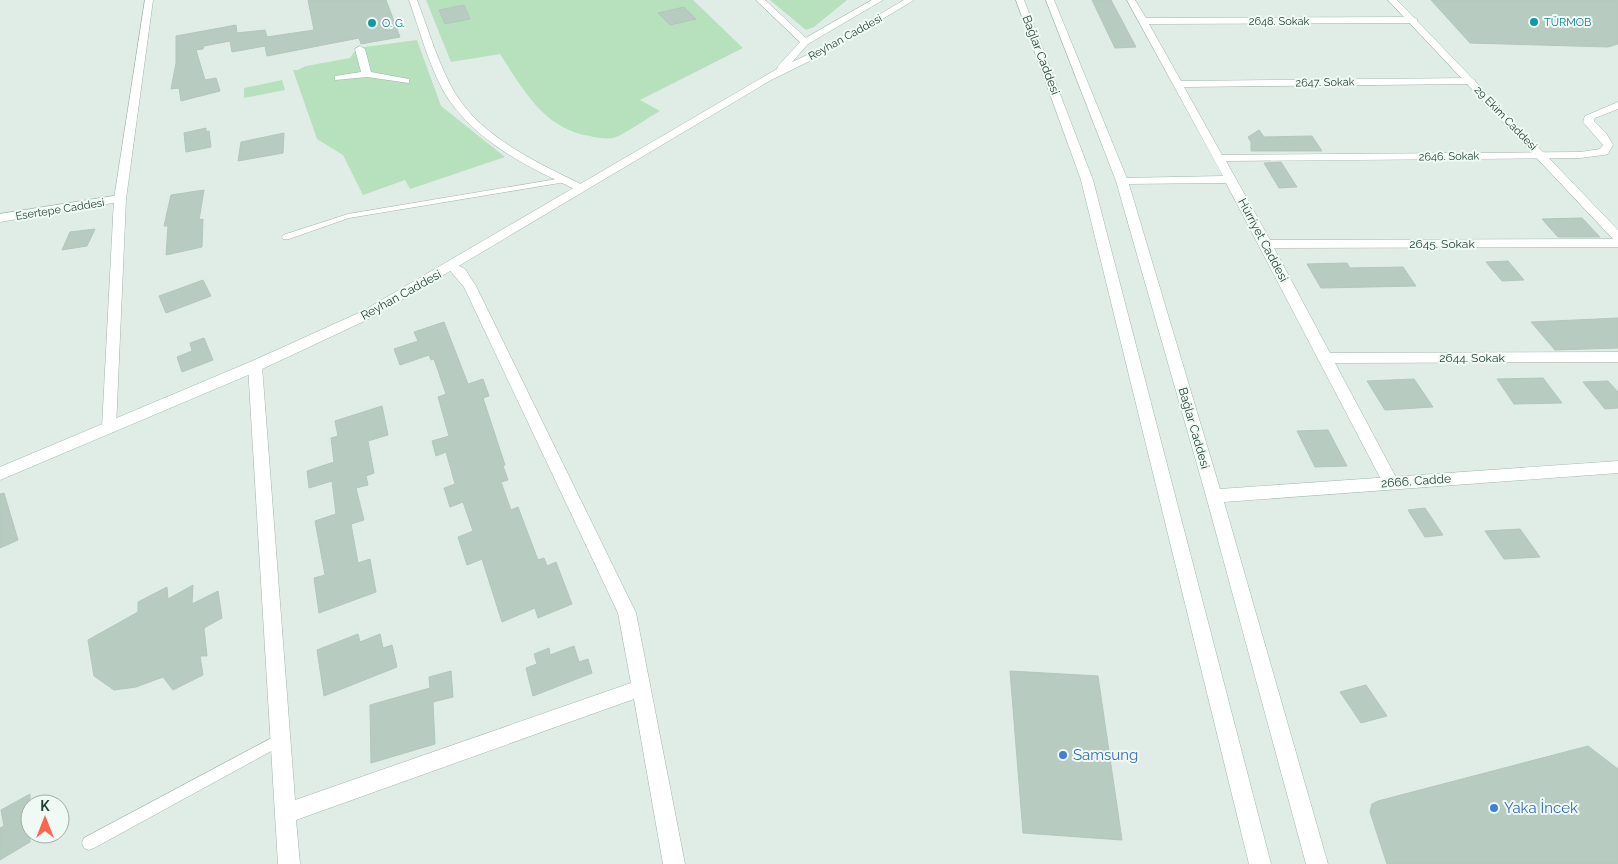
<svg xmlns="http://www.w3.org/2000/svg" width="1618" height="864" font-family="Raleway,sans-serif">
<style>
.green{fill:#b7e0bd}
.building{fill:#b8cbc1;stroke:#b2c7bc}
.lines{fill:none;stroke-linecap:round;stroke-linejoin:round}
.lane-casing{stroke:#a2b5ad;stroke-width:1}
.street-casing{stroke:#a2b5ad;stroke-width:1}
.secondary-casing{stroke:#9dbaad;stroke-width:1}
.lane{fill:#fff;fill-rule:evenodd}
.street{fill:#fff;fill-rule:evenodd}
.secondary{fill:#fff;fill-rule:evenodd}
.culture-dot{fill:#0f9aa8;stroke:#f1f9f4;stroke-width:2}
.shop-dot{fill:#3f7fe0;stroke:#f1f9f4;stroke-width:2}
.labels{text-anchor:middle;stroke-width:4;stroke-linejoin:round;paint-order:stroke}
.far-street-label{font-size:11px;fill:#1f3f33;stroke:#f1f9f4}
.far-culture-label{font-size:11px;fill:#0d838f;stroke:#f1f9f4;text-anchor:start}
.street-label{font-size:12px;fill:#1f3f33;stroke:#f1f9f4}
.near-shop-label{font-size:15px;fill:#366cbe;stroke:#f1f9f4;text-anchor:start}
</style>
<rect width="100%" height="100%" fill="#e0ede6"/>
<g class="green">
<path d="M426,0H693L743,48L640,100L660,111C649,117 624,135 613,138C607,139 596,138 590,136C544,129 523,89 500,54L451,62Z"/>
<polygon points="770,0 847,0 814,27 806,30"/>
<polygon points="417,40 441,106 505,157 410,189 405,180 363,195 343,155 317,139 293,70 298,70 306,66 350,58 357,48"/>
<polygon points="282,80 285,90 244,98 244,88"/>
</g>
<g class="building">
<polygon points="308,0 386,0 400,37 361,44 359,38 267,56 265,46 232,52 230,41 204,46 203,49 196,50 205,80 216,78 220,91 181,101 179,88 171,89 176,63 176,36 236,25 237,33 265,30 267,37 314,30"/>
<polygon points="1092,0 1111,0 1136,47 1115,48"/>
<polygon points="1431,0 1618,0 1618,44 1608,47 1470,43"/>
<polygon points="464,5 470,19 445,24 439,10"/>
<polygon points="684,7 696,19 670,25 658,13"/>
<polygon points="206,128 206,132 209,131 211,147 186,152 184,133"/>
<polygon points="1259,130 1264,137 1312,136 1322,151 1251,151 1251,142 1248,137"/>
<polygon points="284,133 283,153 238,161 241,142"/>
<polygon points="1281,162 1297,187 1279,188 1264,163"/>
<polygon points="204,190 199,220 203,219 202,247 166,255 168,226 164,226 171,195"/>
<polygon points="1582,218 1600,237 1558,237 1542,219"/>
<polygon points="95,229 87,246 62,250 70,232"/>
<polygon points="1508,261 1524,280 1502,281 1486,262"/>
<polygon points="1347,263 1350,268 1403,267 1416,286 1321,288 1307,264"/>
<polygon points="203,280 211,296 166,313 159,296"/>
<polygon points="1618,318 1618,348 1555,350 1531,322"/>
<polygon points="444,322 468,384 483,379 489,396 483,398 505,465 503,466 508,480 501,482 511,510 518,507 538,560 544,558 547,566 556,562 572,604 538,618 535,608 502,622 482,559 467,565 458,537 473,531 463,502 450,507 444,488 455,484 446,452 436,456 432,441 449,436 438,397 446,394 434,359 431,360 429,355 400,365 394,349 418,341 414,332"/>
<polygon points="204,338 213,360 182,372 177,357 192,351 190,343"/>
<polygon points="1543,378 1562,403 1514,404 1497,379"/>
<polygon points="1414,379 1433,407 1385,410 1367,381"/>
<polygon points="1608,381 1618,392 1618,408 1605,409 1583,382"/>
<polygon points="382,406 388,435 368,441 374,473 366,476 368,485 356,488 364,520 351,524 358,563 370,559 376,592 319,613 314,578 325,575 315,521 336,514 332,481 309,488 307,471 334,462 331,438 338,436 335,421"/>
<polygon points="1328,430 1347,466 1315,467 1297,431"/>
<polygon points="4,493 18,540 0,548 0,494"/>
<polygon points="1425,508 1443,535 1425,537 1408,510"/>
<polygon points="1520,529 1540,557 1504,559 1485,531"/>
<polygon points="193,585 192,604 218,591 222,618 204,628 207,656 200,656 203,675 173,690 163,677 136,687 114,690 94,676 88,640 138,612 138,602 167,587 168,599"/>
<polygon points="358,634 360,642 380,634 383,648 392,645 397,667 324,696 317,650"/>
<polygon points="574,646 579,662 588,659 592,673 533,696 526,668 537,664 534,654 549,648 550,655"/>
<polygon points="451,671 453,697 433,702 435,744 371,763 370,705 430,688 429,677"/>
<polygon points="1010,671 1098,676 1122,840 1023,833"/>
<polygon points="1366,685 1387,716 1361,723 1340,692"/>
<polygon points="1588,746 1618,769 1618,864 1387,864 1370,812 1372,804 1378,801"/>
<polygon points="30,794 30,842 0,860 0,828 4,826 1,810"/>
</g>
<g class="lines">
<g class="lane-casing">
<g id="lane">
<polygon points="563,178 566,178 566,182 349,218 289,239 283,239 282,237 283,235 348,214"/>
<polygon points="281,733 286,735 287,739 286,743 94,848 89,850 84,848 82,843 84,838"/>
</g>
</g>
<g class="street-casing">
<g id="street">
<polygon points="145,0 153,0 126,199 116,428 114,432 104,432 102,428 114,199"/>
<path d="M409,0H417C429,31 438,64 455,93C482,138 540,164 585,186V190H577C529,168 472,140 444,92C428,63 420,31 409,0Z"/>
<polygon points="756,0 765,0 808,40 808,44 802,44"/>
<polygon points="1127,0 1135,0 1146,18 1413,17 1418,20 1413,23 1149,24 1181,81 1471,78 1476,81 1471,84 1184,87 1222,155 1580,152 1600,149 1603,145 1583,122 1585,116 1618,102 1618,109 1595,118 1594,121 1606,133 1613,145 1608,154 1604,155 1580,158 1226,161 1270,240 1618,239 1618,247 1274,248 1330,353 1618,352 1618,362 1335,363 1399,483 1397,487 1391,489 1385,487 1226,183 1122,184 1116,181 1122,178 1223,176"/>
<polygon points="360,46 365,49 371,72 409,79 409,83 367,77 335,80 335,76 361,72 355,49"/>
<polygon points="452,262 465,269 476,286 636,613 685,864 663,864 634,699 296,820 300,864 278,864 248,366 250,362 260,362 262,366 295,800 631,683 618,613 464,287 446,266"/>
</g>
</g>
<g class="secondary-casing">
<g id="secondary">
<polygon points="872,0 883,0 808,44 792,62 820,49 904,0 914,0 826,53 771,80 373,317 260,370 0,480 0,467 250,362 363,311 777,69 778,66 802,40"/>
<polygon points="1016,0 1024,0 1093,180 1271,864 1249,864 1081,180"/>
<polygon points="1046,0 1054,0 1128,181 1220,489 1618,461 1618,473 1224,502 1328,864 1306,864 1206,496 1116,181"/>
<polygon points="1388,0 1397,0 1618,230 1618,241 1614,240"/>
<polygon points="120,195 124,197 124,201 0,222 0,214"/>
</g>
</g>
<use href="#lane" class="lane"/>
<use href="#street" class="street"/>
<use href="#secondary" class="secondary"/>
</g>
<g class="culture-dot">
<circle cx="1534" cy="22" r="5"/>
<circle cx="372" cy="23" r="5"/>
</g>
<g class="shop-dot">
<circle cx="1063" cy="755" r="5"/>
<circle cx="1494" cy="808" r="5"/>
</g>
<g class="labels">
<g class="far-street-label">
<text x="1279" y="25">2648. Sokak</text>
<text transform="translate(845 37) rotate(-29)" y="4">Reyhan Caddesi</text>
<text transform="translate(1325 82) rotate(-1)" y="4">2647. Sokak</text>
<text transform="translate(1506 118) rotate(46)" y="4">29 Ekim Caddesi</text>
<text transform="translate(1449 156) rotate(-1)" y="4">2646. Sokak</text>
<text transform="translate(60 209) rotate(-9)" y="4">Esertepe Caddesi</text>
</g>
<g class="far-culture-label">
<text x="1544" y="26">TÜRMOB</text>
<text x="382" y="27">O. G.</text>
</g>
<g class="street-label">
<text transform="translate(1041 55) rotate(69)" y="4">Bağlar Caddesi</text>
<text transform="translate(1263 240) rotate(62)" y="4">Hürriyet Caddesi</text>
<text x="1442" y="248">2645. Sokak</text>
<text transform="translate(401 295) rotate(-29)" y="4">Reyhan Caddesi</text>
<text x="1472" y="362">2644. Sokak</text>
<text transform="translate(1194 428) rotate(74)" y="4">Bağlar Caddesi</text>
<text transform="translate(1416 481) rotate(-4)" y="4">2666. Cadde</text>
</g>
<g class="near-shop-label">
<text x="1073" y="760">Samsung</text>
<text x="1504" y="813">Yaka İncek</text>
</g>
</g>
<g transform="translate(45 819)"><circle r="24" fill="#f1f9f4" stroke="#9dafa7"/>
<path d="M0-4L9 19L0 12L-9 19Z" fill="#ff644c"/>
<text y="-8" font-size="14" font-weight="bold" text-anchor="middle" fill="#1f3f33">K</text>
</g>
</svg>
